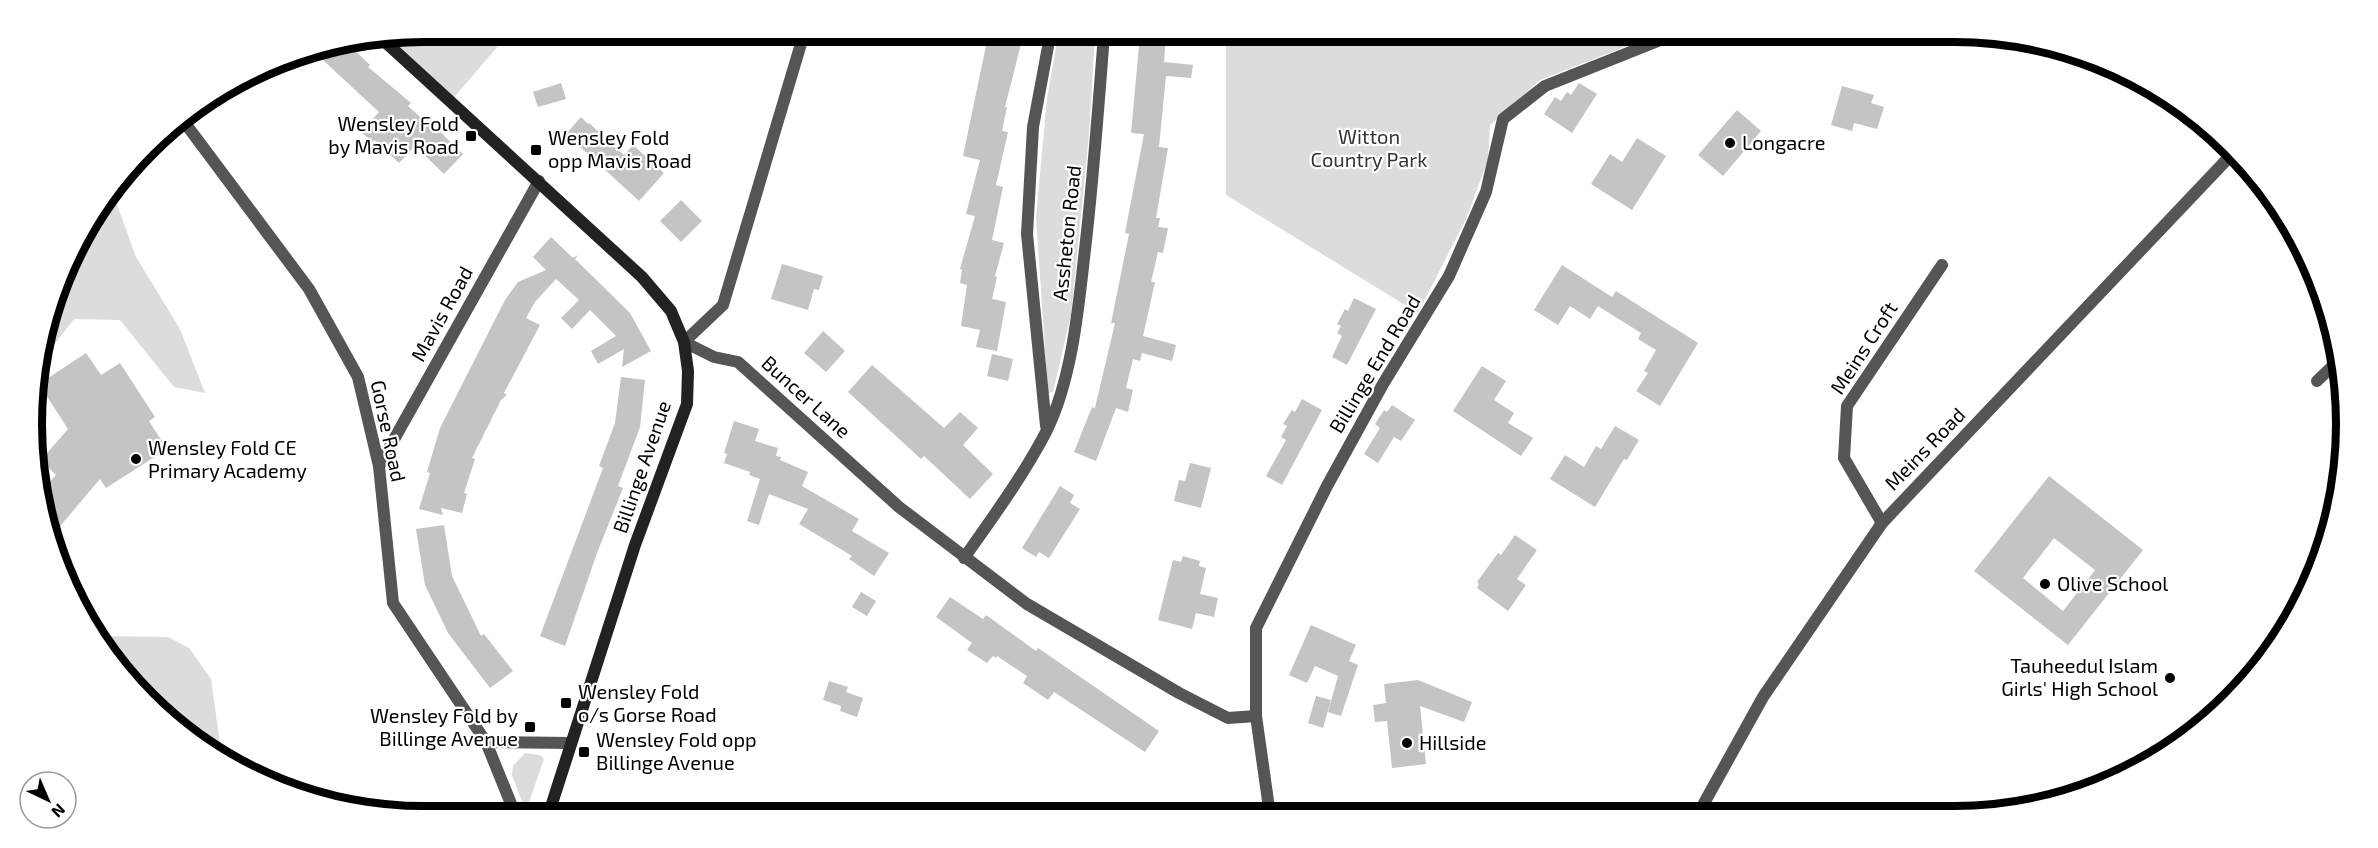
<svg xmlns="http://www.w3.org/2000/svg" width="2378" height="848" font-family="'Exo 2',sans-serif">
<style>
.green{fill:#dcdcdc}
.building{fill:#c4c4c4;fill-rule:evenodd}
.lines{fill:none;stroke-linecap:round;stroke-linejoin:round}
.minor{stroke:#555;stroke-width:12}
.secondary{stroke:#222;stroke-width:12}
.poi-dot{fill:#000;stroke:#fff;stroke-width:2}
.labels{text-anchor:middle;stroke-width:4.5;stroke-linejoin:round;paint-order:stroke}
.poi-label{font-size:20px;fill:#000;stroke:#fff;text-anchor:start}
.park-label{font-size:20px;fill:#333;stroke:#fff}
.street-label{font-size:20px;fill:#000;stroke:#fff}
.rim{fill:none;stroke:#000;stroke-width:8}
</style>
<rect width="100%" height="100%" fill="#fff"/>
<g class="green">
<polygon points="1660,33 1540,80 1490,125 1488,160 1466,219 1418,313 1226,195 1226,35"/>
<polygon points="1095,35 1089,134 1071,315 1053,392 1048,393 1036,217 1047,99 1058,36"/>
<polygon points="505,38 450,102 382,39"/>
<polygon points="114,196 136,257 180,329 205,393 174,387 120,320 74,319 37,367 72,250"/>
<polygon points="95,636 168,637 189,648 211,679 222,758 206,750 98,642"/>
<polygon points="525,753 540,755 544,759 528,805 523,804 512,775 513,766"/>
</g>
<g class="building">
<polygon points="1140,35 1166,35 1164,62 1193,65 1191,78 1166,76 1159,147 1168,148 1156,218 1160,218 1158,227 1168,228 1163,253 1158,252 1151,282 1155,282 1143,336 1176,345 1172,361 1142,353 1140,361 1133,359 1126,388 1133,390 1128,412 1116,408 1096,461 1074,452 1092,407 1095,408 1115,323 1111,323 1129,234 1125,233 1144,134 1131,133"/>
<polygon points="988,36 1023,36 1005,107 1007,107 1002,131 1008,132 996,185 1003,187 992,240 1004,243 995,276 997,277 992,299 1006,302 997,351 976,347 980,330 961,326 967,285 960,283 962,270 960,269 975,216 966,214 980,160 963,156"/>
<polygon points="344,40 370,65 368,67 411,103 408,106 428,124 430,122 463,154 444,174 415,146 399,163 374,140 373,142 361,132 379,112 312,50"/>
<polygon points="561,83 566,99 538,107 533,92"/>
<polygon points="1579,83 1597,94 1572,133 1544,114 1555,97 1561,101 1567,92 1571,95"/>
<polygon points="1842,86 1874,95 1871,103 1884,107 1877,129 1854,123 1852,131 1831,125"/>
<polygon points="1737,110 1761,131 1723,176 1698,155"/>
<polygon points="581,117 588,124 589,123 624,155 633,145 664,173 639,201 566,134"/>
<polygon points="1637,138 1666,156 1632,210 1591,184 1610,154 1622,162"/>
<polygon points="681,200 702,221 681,242 660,221"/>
<polygon points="551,237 573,258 578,255 575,259 630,313 651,351 622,367 624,349 598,364 591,351 616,336 590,310 572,329 561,318 579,300 556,279 535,302 526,318 540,325 504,393 507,395 501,400 472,458 475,459 464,493 467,494 462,513 441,508 443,515 419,509 430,473 427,472 440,428 505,300 518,282 546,270 533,257"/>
<polygon points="782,264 823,276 819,290 814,289 808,310 771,299"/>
<polygon points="1562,265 1612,297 1616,291 1698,343 1660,406 1636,391 1648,373 1644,371 1656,350 1638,339 1641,333 1598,306 1590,319 1570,306 1558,325 1534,310"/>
<polygon points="1354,298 1376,309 1347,365 1332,357 1342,336 1337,333 1341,326 1337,324 1345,309 1348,311"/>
<polygon points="823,331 845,351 826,372 804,353"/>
<polygon points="86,353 101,375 120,363 155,417 149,421 167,449 106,488 100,479 50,538 45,525 42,490 56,475 41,460 68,429 39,384"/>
<polygon points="992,354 1013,359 1008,381 987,376"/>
<polygon points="872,365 944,428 960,412 978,428 963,445 993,474 970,499 924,456 921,459 848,392"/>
<polygon points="1482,366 1506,381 1494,400 1514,413 1508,423 1533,438 1521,456 1453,411"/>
<polygon points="621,377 645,380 640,427 618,486 623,488 597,553 565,646 540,636 603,468 599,466 615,423"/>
<polygon points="1302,399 1322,410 1282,485 1266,476 1286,440 1281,437 1287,426 1283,424 1292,410 1295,412"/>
<polygon points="1392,405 1415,420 1401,441 1394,437 1378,463 1364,454 1380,428 1375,424 1384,410 1387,412"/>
<polygon points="734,421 759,429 755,441 778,448 776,456 781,457 780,460 808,472 802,486 859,519 852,531 889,553 874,576 849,559 852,556 799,524 808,509 769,494 759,525 747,521 760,479 749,475 750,472 724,463 727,454 724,453"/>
<polygon points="1615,426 1639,440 1627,460 1624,459 1595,507 1550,479 1565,455 1584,467 1596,446 1601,449"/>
<polygon points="1190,463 1211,468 1201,508 1174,501 1179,480 1185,481"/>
<path d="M2049,476L2143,550L2068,645L1974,571ZM2054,538L2095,570L2063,611L2023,578Z"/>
<polygon points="1060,486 1074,495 1070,503 1080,509 1049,558 1039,552 1036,557 1022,548"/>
<polygon points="444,525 452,576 481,636 484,634 513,671 490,688 448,633 425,585 416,529"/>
<polygon points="1515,535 1537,550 1517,579 1526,585 1508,611 1477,588 1479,584 1477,582 1498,553 1501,555"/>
<polygon points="1183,556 1200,561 1199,566 1206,568 1200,594 1218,598 1214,617 1196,613 1192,629 1158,620 1173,560 1181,562"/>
<polygon points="861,592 876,601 867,616 852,607"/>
<polygon points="950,597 983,619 986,615 1036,651 1038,648 1159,731 1145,752 1054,692 1048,700 1023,683 1027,676 997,656 996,658 993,656 987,663 967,650 972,643 936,617"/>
<polygon points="1311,625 1356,645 1349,661 1358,665 1341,716 1328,712 1338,676 1315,666 1307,683 1289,675"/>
<polygon points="1418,680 1472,702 1464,722 1420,706 1426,764 1392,768 1387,721 1375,722 1373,705 1386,703 1384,684"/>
<polygon points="829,681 848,687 846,692 863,698 857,717 840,711 841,706 823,700"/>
<polygon points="1316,696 1331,700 1323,728 1308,723"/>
</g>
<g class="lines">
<g class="minor">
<polyline points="803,37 723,305 684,342 714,357 738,362 899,507 1027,604 1179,693 1228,718 1256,716"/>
<polyline points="182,119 309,289 358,377 379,466 393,603 486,742 516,816"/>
<polyline points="2317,381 2340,359"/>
<polyline points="1046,426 1027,234 1033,127 1050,36"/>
<polyline points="379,466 539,181"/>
<polyline points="1882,523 1844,458 1847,406 1942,265"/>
<path d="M964,558C993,517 1023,476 1046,432C1071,382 1078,313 1084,258C1093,184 1098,110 1104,35"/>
<polyline points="486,742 571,743"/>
<polyline points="1698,814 1763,697 1882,523 2234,152"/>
<polyline points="1270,815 1256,716 1256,628 1327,486 1383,384 1449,276 1486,192 1503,119 1545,86 1678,33"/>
</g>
<polyline class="secondary" points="382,39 642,277 671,311 684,342 688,371 687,404 635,545 548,816"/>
</g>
<g class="poi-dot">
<rect x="465" y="130" width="12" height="12" rx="3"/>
<circle cx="1730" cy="143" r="6"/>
<rect x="530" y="144" width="12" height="12" rx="3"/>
<circle cx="136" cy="459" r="6"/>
<circle cx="2045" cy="584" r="6"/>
<circle cx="2170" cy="678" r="6"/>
<rect x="560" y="697" width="12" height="12" rx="3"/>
<rect x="524" y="721" width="12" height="12" rx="3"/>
<circle cx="1407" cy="743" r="6"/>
<rect x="578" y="746" width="12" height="12" rx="3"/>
</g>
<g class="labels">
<g class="poi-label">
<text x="459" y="131" text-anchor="end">Wensley Fold<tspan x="459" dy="23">by Mavis Road</tspan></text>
<text x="548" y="145">Wensley Fold<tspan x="548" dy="23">opp Mavis Road</tspan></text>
<text x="1742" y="150">Longacre</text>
<text x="148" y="455">Wensley Fold CE<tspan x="148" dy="23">Primary Academy</tspan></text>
<text x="2057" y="591">Olive School</text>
<text x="2158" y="673" text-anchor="end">Tauheedul Islam<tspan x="2158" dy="23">Girls' High School</tspan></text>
<text x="578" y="699">Wensley Fold<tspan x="578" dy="23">o/s Gorse Road</tspan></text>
<text x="518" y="723" text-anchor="end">Wensley Fold by<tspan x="518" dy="23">Billinge Avenue</tspan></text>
<text x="596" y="747">Wensley Fold opp<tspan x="596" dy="23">Billinge Avenue</tspan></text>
<text x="1419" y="750">Hillside</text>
</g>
<g class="park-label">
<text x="1369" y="144">Witton<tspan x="1369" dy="23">Country Park</tspan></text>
</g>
<g class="street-label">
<text transform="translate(1067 233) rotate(-84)" y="7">Assheton Road</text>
<text transform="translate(442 314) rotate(-61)" y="7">Mavis Road</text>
<text transform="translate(1864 348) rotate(-57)" y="7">Meins Croft</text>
<text transform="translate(1375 364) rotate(-59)" y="7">Billinge End Road</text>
<text transform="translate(806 397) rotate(42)" y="7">Buncer Lane</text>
<text transform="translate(388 431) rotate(78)" y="7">Gorse Road</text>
<text transform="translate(1925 449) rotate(-46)" y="7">Meins Road</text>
<text transform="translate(642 467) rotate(-71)" y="7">Billinge Avenue</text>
</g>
</g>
<path d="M0 0H2378V848H0ZM424 42H1954A382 382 0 0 1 2336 424V424A382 382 0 0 1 1954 806H424A382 382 0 0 1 42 424V424A382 382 0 0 1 424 42Z" fill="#fff" fill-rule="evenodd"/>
<path class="rim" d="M424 42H1954A382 382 0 0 1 2336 424V424A382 382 0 0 1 1954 806H424A382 382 0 0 1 42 424V424A382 382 0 0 1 424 42Z"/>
<g transform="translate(48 800) rotate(136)"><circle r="28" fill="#ffffff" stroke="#999999" stroke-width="1.5"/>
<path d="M0-4.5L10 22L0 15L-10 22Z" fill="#000000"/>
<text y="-9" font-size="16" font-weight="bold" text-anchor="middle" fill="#000000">N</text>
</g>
</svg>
